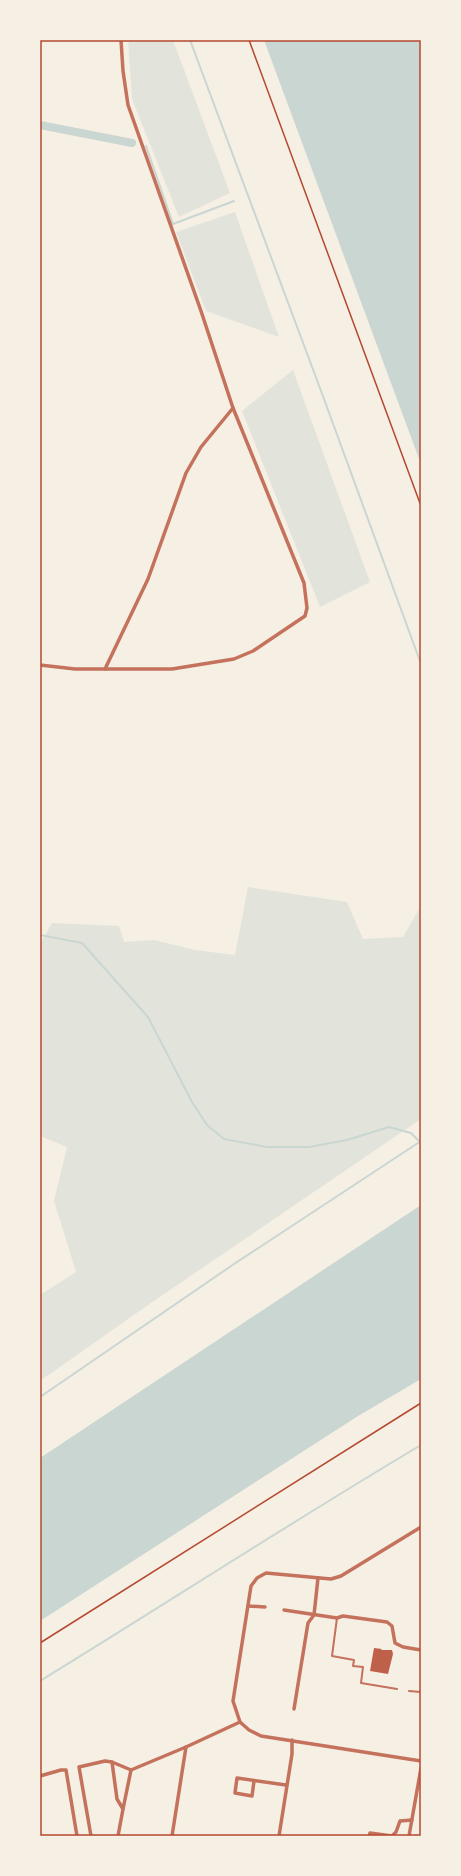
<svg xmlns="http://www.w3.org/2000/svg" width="461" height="1876" font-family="'Nunito Sans',sans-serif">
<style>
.green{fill:#e2e4dc}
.water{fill:#c9d6d2}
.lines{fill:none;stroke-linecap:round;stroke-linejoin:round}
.stream{stroke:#c9d6d2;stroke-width:2}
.canal{stroke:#c9d6d2;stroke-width:8}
.building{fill:#bf614a}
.path{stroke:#b5482f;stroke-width:1.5}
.service{stroke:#c5725c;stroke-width:2}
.minor{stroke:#c5725c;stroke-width:3.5}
.neatline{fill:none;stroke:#b5482f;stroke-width:1.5}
</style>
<rect width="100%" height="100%" fill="#f6efe4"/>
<g class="green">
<polygon points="128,40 173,40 230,193 179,217 132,99"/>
<polygon points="235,212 279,337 206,311 176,232"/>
<polygon points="293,370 370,582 320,607 242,411"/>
<polygon points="421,869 421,1119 148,1305 40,1381 40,1295 76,1272 54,1201 67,1147 40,1136 40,938 43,939 52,923 119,926 124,942 154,940 195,950 235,955 248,887 347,902 363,939 403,937 419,909"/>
</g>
<g class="water">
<polygon points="264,40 421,40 421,464"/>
<polygon points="421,1205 421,1379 358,1416 40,1621 40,1458"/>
</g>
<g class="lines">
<g class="stream">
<polyline points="190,40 324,399 421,664"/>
<polyline points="146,146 173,224 234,201"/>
<polyline points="40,935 82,943 148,1017 192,1102 207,1125 224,1139 267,1147 309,1147 347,1140 389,1127 411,1133 420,1142"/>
<polyline points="40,1397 234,1264 421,1141"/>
<path d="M40,1681C167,1603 293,1521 421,1445"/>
</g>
<polyline class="canal" points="40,125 132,143"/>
</g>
<polygon class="building" points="374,1648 382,1649 381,1650 392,1650 393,1654 388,1674 370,1671"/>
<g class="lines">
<g class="path">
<polyline points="249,40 421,506"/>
<polyline points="40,1643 421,1403"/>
</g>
<g class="service">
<polyline points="337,1618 332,1656 354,1660 353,1666 363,1667 361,1683 397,1689"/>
<polyline points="409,1691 421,1692"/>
</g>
<g class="minor">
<polyline points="40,665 75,669 172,669 234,659 253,651 305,616 307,608 304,583 233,408"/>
<polyline points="105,669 148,579 186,473 201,447 233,408 201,311 128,105 123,71 121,40"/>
<polyline points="421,1527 341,1576 331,1579 266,1573 257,1578 251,1586 233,1701 240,1722 249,1730 261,1736 421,1761"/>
<polyline points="248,1606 265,1607"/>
<polyline points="284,1610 337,1618 343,1616 387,1622 392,1626 395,1643 403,1647 421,1650"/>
<polyline points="294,1709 308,1623 314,1615 318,1578"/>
<polyline points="112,1762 117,1799 123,1809 131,1770"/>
<polyline points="40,1776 61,1770 66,1770 77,1836"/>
<polyline points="254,1781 252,1796 235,1793 237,1778 286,1785"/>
<polyline points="91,1836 79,1767 105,1761 112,1762 131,1770 186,1747 240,1722"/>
<polyline points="118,1836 123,1809"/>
<polyline points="172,1836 186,1747"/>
<polyline points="279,1836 292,1754 292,1740"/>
<polyline points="369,1836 370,1833 392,1836 396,1832 400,1821 412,1820"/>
<polyline points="409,1836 421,1768"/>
</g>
</g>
<rect width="461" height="1876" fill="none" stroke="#f6efe4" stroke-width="82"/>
<rect x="41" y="41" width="379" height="1794" class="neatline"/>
</svg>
